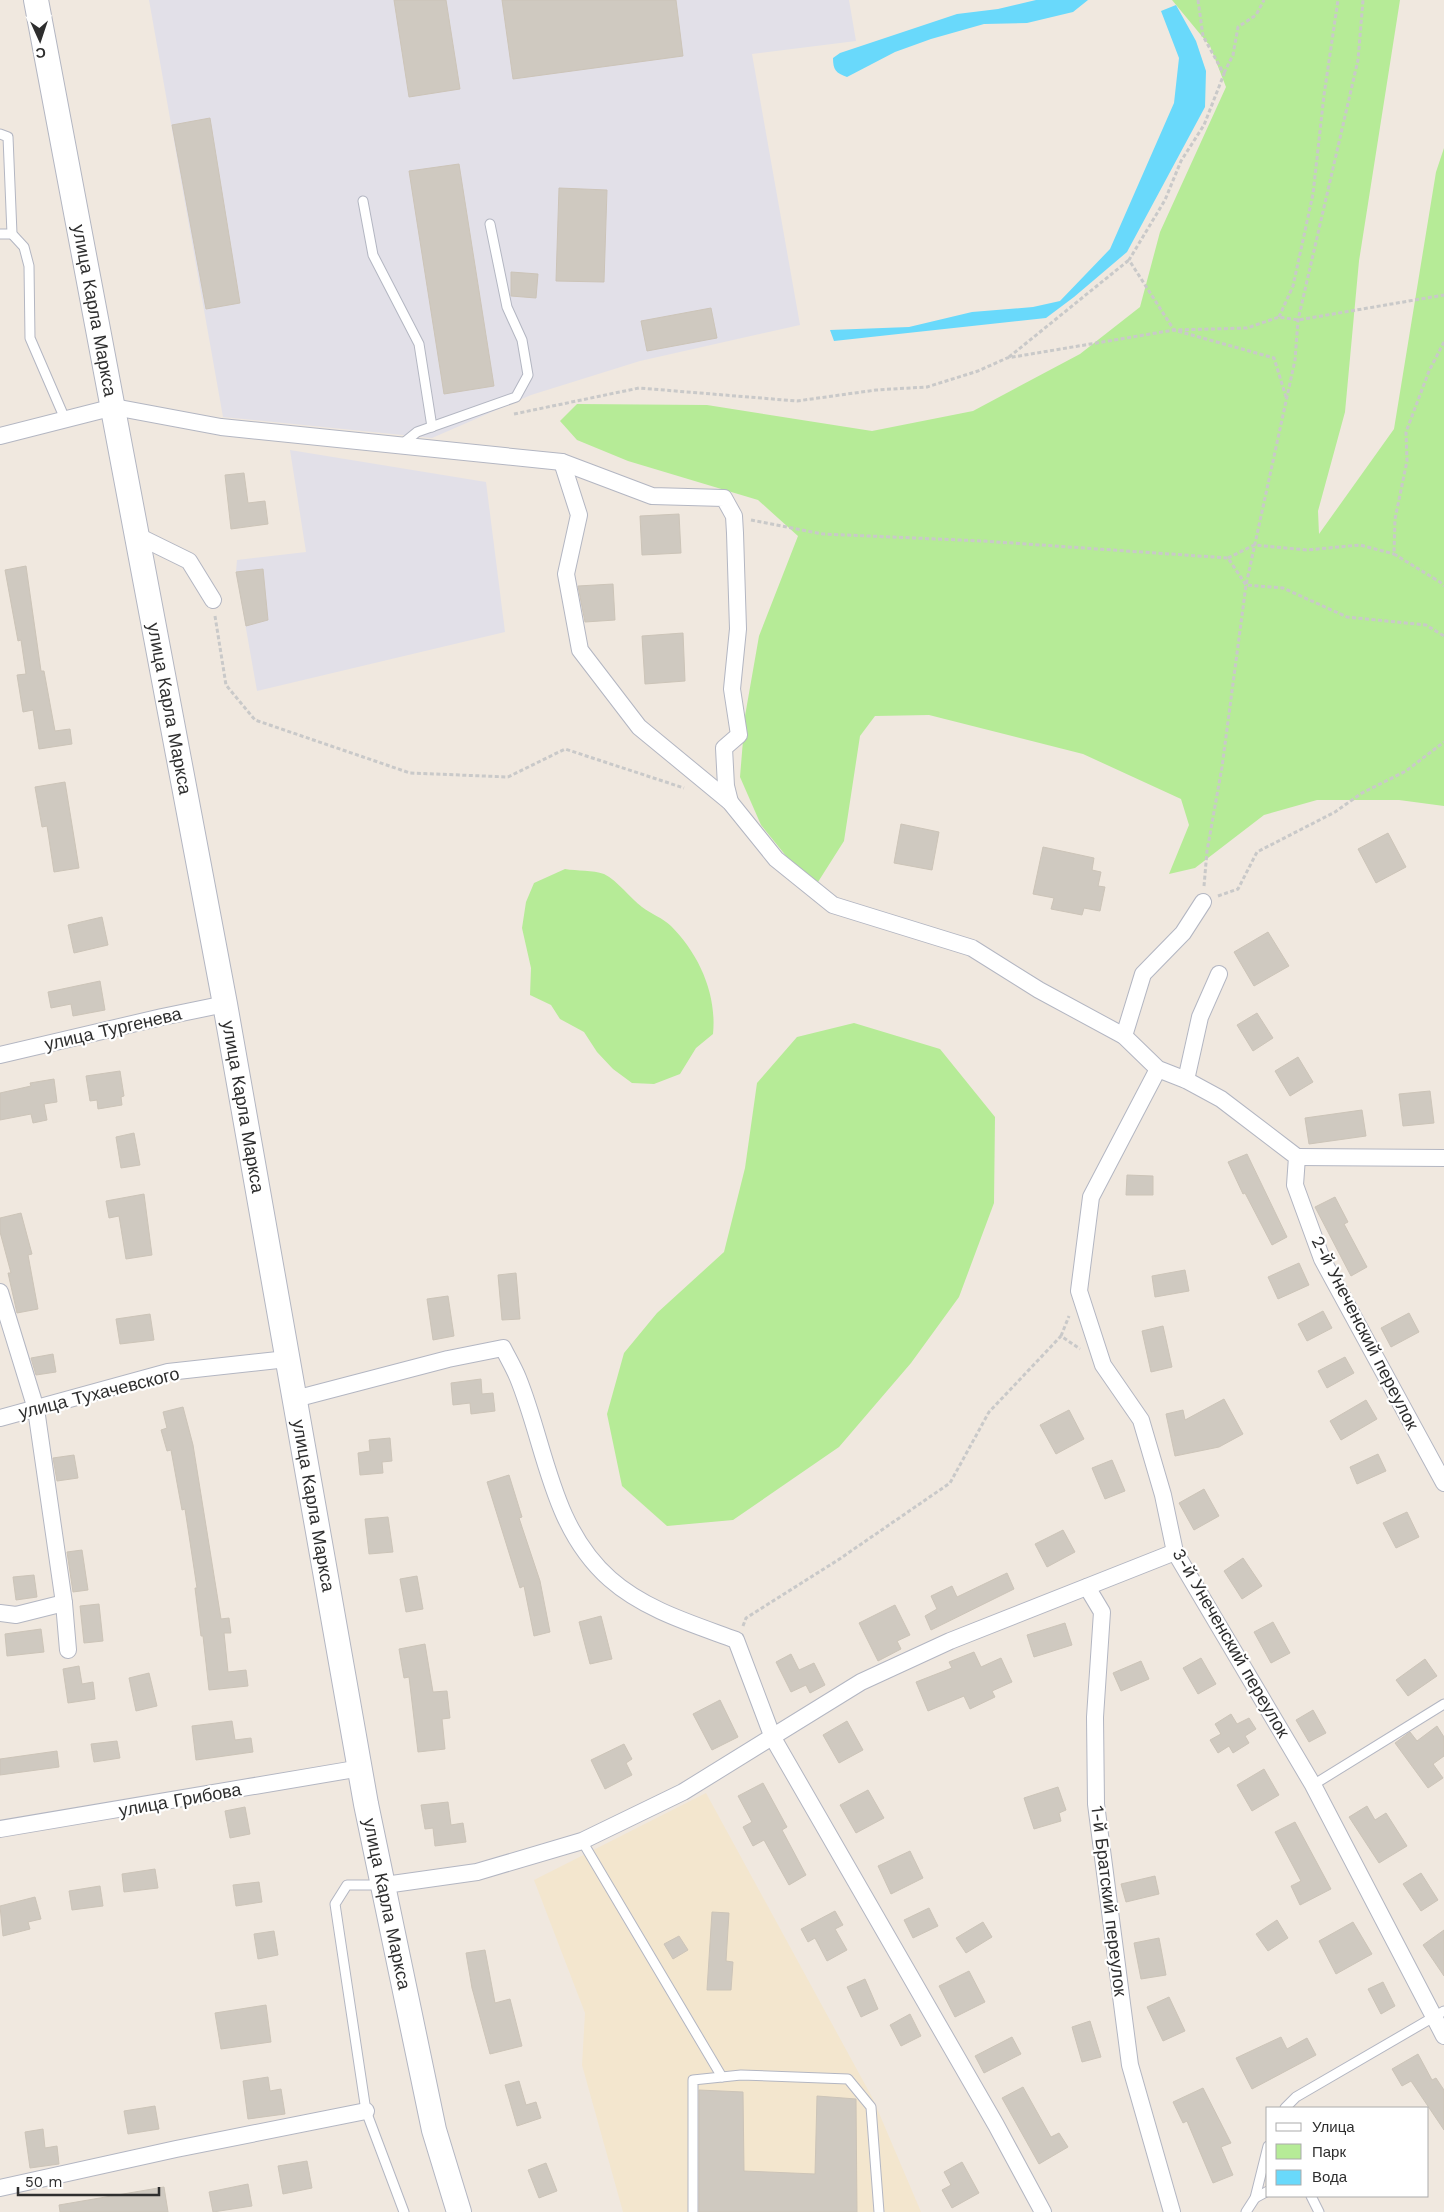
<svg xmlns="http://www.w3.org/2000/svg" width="1444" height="2212" font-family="'Work Sans',sans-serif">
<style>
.industrial{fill:#e2e0e8}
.education{fill:#f3e6ce}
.green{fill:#b6eb97}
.water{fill:#69d9fb}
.building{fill:#cfc9c0;stroke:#ccc4b8}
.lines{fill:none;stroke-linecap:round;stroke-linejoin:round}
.service-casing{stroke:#b3b6c2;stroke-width:11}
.minor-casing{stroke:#b3b6c2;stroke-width:18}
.secondary-casing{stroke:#b3b6c2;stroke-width:26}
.path{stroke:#c9c9c9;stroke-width:3;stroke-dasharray:4 2.5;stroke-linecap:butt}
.service{stroke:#fff;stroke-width:9}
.minor{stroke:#fff;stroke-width:16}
.secondary{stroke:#fff;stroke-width:24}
.labels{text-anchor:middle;stroke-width:4.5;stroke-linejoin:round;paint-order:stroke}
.street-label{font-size:18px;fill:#2e2e2e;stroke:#fff}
</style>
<rect width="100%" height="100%" fill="#f0e8df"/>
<g class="industrial">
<polygon points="149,0 849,0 856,41 752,54 800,325 640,361 531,395 432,438 223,417"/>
<polygon points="290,450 486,482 505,632 257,691 236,572 237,560 306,552"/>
</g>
<polygon class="education" points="706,1793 873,2099 921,2212 623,2212 582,2065 585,2013 534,1880"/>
<g class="green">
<polygon points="1172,0 1400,0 1359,261 1345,412 1318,511 1319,534 1394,429 1436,172 1444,148 1444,806 1399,800 1317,800 1264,815 1195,868 1169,874 1189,825 1181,799 1083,754 929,715 875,716 860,736 844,841 818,882 795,867 761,825 740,777 745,716 759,636 798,536 758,500 628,461 577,440 560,421 577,404 707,405 872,431 973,411 1080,354 1140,307 1160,232 1226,87 1210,46"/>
<path d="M565,869C577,871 593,870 604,874C618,881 630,898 642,907C651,914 663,918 671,926C699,954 717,994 713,1034L696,1048L680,1074L654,1084L632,1083L613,1069L597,1052L584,1032L560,1019L551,1005L530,995L531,968L522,928L526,902L534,883Z"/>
<polygon points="854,1023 940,1049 995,1117 994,1203 959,1297 911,1363 839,1447 733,1520 667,1526 622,1486 607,1414 624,1353 657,1313 724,1252 745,1168 757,1083 797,1037"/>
</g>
<g class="water">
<path d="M1036,0H1088L1073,12L1027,23L984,24L931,39L895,52L847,77C836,73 833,70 833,58L840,53L957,14L998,9Z"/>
<polygon points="1176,5 1196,41 1206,71 1205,107 1127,252 1074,297 1046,318 834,341 830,330 909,327 972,312 1033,307 1060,301 1110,249 1174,103 1179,58 1161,11"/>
</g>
<g class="building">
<polygon points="394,0 446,0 460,89 409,97"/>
<polygon points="502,0 676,0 683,56 513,79"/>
<polygon points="210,118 240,303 206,309 172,125"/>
<polygon points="459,164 494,386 444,394 409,171"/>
<polygon points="559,188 607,190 604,282 556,281"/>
<polygon points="511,272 538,274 536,298 511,296"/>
<polygon points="711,308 717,338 647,351 641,321"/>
<polygon points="244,473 248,503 265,501 268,524 231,529 225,475"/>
<polygon points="679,514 681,553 642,555 640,516"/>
<polygon points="26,566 41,671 44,671 55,731 70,729 72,744 39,749 33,710 23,712 17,675 26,674 21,640 18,641 5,570"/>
<polygon points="263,569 268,620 246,626 236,572"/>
<polygon points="613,584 615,620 585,622 578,586"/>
<polygon points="683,633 685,681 645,684 642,636"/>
<polygon points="65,782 79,868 54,872 47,826 42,827 35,787"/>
<polygon points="901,824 939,832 932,870 894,863"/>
<polygon points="1388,833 1406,867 1376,883 1358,849"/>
<polygon points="1043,847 1094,858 1092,870 1101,872 1098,886 1105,887 1100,911 1084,908 1082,915 1051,909 1054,898 1033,894"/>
<polygon points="102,917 108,945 74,953 68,925"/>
<polygon points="1268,932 1289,966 1254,986 1234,952"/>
<polygon points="100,981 105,1010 73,1016 71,1004 51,1008 48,992"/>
<polygon points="1257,1013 1273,1038 1253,1051 1237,1025"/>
<polygon points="1298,1057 1313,1082 1290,1096 1275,1071"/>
<polygon points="120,1071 124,1096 121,1097 122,1105 98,1109 97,1100 90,1101 86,1076"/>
<polygon points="54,1079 57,1102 44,1104 47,1120 33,1123 31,1114 0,1120 0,1093 31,1086 30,1083"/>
<polygon points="1430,1091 1434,1123 1403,1126 1399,1094"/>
<polygon points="1362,1110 1366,1136 1309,1144 1305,1118"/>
<polygon points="134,1133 140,1165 121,1168 116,1137"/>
<polygon points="1247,1154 1287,1237 1272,1245 1245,1193 1243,1194 1228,1162"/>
<polygon points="1127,1175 1153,1176 1153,1195 1126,1195"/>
<polygon points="144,1194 152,1255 126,1259 119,1216 109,1218 106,1201"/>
<polygon points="1335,1197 1348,1222 1344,1224 1367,1267 1351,1276 1315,1207"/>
<polygon points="21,1213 32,1254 28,1255 38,1309 17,1313 8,1273 11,1273 0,1232 0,1218"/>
<polygon points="1299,1263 1309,1285 1278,1299 1268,1277"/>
<polygon points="1185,1270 1189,1291 1155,1297 1152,1276"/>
<polygon points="516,1273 520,1319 502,1320 498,1275"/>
<polygon points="448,1296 454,1336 433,1340 427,1299"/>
<polygon points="1323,1311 1332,1328 1307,1341 1298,1324"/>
<polygon points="1409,1313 1419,1332 1391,1347 1381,1328"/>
<polygon points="150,1314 154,1340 120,1344 116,1319"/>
<polygon points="1163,1326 1172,1367 1151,1372 1142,1331"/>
<polygon points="53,1354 56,1372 36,1375 31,1358"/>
<polygon points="1345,1357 1354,1373 1327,1388 1318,1371"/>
<polygon points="481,1379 482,1394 493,1393 495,1411 471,1414 470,1403 453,1405 451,1383"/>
<polygon points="1224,1399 1243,1434 1219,1447 1175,1456 1166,1414 1183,1410 1185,1420"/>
<polygon points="1366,1400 1377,1419 1341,1440 1330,1421"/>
<polygon points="183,1407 193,1445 221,1619 229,1618 231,1633 224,1633 228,1672 246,1670 248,1686 209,1690 203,1636 201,1636 195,1588 197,1588 185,1509 182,1510 171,1450 167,1451 161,1430 167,1428 163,1412"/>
<polygon points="1069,1410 1084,1439 1056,1454 1040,1425"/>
<polygon points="390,1438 392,1461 382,1462 383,1473 360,1475 358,1453 370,1451 369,1440"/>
<polygon points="1378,1454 1386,1471 1357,1484 1350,1467"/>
<polygon points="74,1455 78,1478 57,1481 53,1458"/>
<polygon points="1112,1460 1125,1491 1105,1499 1092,1468"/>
<polygon points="509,1475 522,1517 519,1518 540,1581 550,1632 534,1636 524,1586 520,1588 487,1482"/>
<polygon points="1204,1489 1219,1516 1194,1530 1179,1503"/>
<polygon points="1407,1512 1419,1537 1396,1548 1383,1523"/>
<polygon points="388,1517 393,1552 369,1554 365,1519"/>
<polygon points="1063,1530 1075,1552 1047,1567 1035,1544"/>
<polygon points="82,1550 88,1590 73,1592 67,1552"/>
<polygon points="1243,1558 1262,1586 1242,1599 1224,1571"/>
<polygon points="1007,1573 1014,1589 931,1630 925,1616 937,1609 931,1596 952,1586 957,1597"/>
<polygon points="34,1575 37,1597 16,1600 13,1577"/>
<polygon points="417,1576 423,1609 406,1612 400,1579"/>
<polygon points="99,1604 103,1641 84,1643 80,1606"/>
<polygon points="895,1605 910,1635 897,1641 901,1649 878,1661 859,1623"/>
<polygon points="601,1616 612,1659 590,1664 579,1622"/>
<polygon points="1273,1622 1290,1653 1271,1663 1254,1632"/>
<polygon points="1065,1623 1072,1645 1034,1657 1027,1635"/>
<polygon points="41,1629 44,1652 7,1656 5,1634"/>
<polygon points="425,1644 433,1692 447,1691 450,1718 442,1719 445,1749 418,1752 409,1677 404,1678 399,1649"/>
<polygon points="974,1652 981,1667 1001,1658 1012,1682 992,1691 995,1697 970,1709 964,1696 928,1711 916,1682 952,1668 949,1662"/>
<polygon points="791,1654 799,1670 814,1663 825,1685 810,1693 806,1685 791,1692 776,1662"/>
<polygon points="1201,1658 1216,1684 1198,1694 1183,1668"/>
<polygon points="1425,1659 1437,1676 1408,1696 1396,1680"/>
<polygon points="1141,1661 1149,1679 1121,1691 1113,1673"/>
<polygon points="79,1666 82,1684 93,1682 95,1699 68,1703 63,1669"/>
<polygon points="149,1673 157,1706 136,1711 129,1678"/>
<polygon points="720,1700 738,1737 712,1750 693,1714"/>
<polygon points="1313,1710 1326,1733 1309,1742 1296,1720"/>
<polygon points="1231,1714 1237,1724 1249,1718 1256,1729 1245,1736 1249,1743 1233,1753 1229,1746 1218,1753 1210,1740 1221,1734 1215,1724"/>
<polygon points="232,1721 235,1740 251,1738 253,1752 196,1760 192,1726"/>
<polygon points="847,1721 863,1750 839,1763 823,1735"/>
<polygon points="1437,1726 1444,1737 1444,1756 1433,1764 1443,1778 1428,1788 1395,1743 1410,1732 1417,1741"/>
<polygon points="117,1741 120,1758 94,1762 91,1744"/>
<polygon points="624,1744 632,1759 626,1763 632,1775 605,1789 591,1760"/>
<polygon points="57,1751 59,1767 0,1775 0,1759"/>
<polygon points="1264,1769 1279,1795 1252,1811 1237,1785"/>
<polygon points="763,1783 787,1827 782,1830 806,1875 789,1885 764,1840 753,1846 743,1827 752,1822 738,1796"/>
<polygon points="1058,1787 1066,1810 1059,1813 1061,1821 1034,1829 1024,1798"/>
<polygon points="868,1790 884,1818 856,1833 840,1805"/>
<polygon points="448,1802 451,1825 463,1823 466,1842 435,1846 433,1828 425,1829 421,1805"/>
<polygon points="1367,1806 1375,1820 1386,1813 1407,1846 1379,1863 1349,1817"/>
<polygon points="245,1807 250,1834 230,1838 225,1811"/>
<polygon points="1295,1822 1331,1889 1300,1905 1291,1886 1301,1881 1275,1832"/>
<polygon points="910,1851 923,1878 891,1894 878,1866"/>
<polygon points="155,1869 158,1888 124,1892 122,1874"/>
<polygon points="1421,1873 1438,1900 1421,1911 1403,1884"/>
<polygon points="1155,1876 1159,1894 1126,1902 1121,1884"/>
<polygon points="259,1882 262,1902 236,1906 233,1885"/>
<polygon points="100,1886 103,1906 72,1910 69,1891"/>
<polygon points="35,1897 41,1919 28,1922 30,1929 3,1936 0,1906"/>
<polygon points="929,1908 938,1926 913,1938 904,1920"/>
<polygon points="835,1911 843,1925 835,1929 847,1950 827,1961 815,1938 808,1942 801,1929"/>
<polygon points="712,1912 729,1913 726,1961 733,1962 731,1990 707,1990"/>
<polygon points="1277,1920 1288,1938 1268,1951 1256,1934"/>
<polygon points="983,1922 992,1937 966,1953 956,1938"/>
<polygon points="1353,1922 1372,1954 1336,1974 1319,1941"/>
<polygon points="1444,1930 1444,1976 1423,1945"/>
<polygon points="274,1931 278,1955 258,1959 254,1934"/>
<polygon points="679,1936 688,1950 673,1959 664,1944"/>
<polygon points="1159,1938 1166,1975 1141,1979 1134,1943"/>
<polygon points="485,1950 495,2003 510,1999 522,2046 490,2054 472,1988 466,1953"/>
<polygon points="969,1971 985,2002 955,2017 939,1986"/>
<polygon points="865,1979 878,2009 861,2017 847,1987"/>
<polygon points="1383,1982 1395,2006 1381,2014 1368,1989"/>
<polygon points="1169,1997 1185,2031 1163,2041 1147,2007"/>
<polygon points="266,2005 271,2042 221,2049 215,2013"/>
<polygon points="910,2014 921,2036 901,2046 890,2025"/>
<polygon points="1090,2021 1101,2057 1082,2062 1072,2027"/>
<polygon points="1012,2037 1021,2054 984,2073 975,2056"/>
<polygon points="1281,2037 1287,2049 1307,2038 1316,2055 1252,2089 1236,2058"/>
<polygon points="1418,2054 1432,2080 1436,2078 1444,2090 1444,2130 1411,2081 1402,2086 1392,2069"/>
<polygon points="268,2077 270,2091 281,2089 285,2114 248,2119 243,2081"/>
<polygon points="519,2081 526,2105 536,2102 541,2118 517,2126 505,2085"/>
<polygon points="1023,2087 1051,2137 1059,2133 1068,2147 1039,2164 1002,2098"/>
<polygon points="1203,2088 1231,2143 1221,2147 1233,2175 1213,2183 1187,2121 1183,2123 1173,2102"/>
<polygon points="699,2090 743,2092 744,2171 815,2174 817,2096 856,2099 857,2212 699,2212"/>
<polygon points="155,2106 159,2129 128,2134 124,2111"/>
<polygon points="43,2129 45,2148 57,2146 59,2164 30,2168 25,2132"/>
<polygon points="307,2161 312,2188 283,2194 278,2166"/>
<polygon points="962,2162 979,2193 952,2208 942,2190 951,2185 944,2172"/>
<polygon points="546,2163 557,2191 539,2198 528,2170"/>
<polygon points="248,2184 252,2206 213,2212 209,2192"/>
<polygon points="164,2187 168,2212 60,2212 59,2205"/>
</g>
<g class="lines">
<g class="service-casing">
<g id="service">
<polyline points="0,134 8,137 12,234 24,247 29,266 30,338 65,419"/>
<polyline points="363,201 373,255 419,344 432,427"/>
<polyline points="0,234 12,234"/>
<polyline points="401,445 417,432 516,397 528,375 522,340 507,307 490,224"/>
<polyline points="1313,1785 1444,1704"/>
<polyline points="582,1841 722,2077"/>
<polyline points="382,1885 347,1885 335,1904 366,2111 404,2212"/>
<polyline points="1285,2108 1296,2097 1444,2011"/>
<polyline points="1311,2196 1319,2212"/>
<polyline points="1255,2198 1268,2191"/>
<polyline points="693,2212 693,2080 741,2075 848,2079 871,2107 879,2212"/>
<polyline points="1246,2212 1255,2198 1268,2146"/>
</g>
</g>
<g class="minor-casing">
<g id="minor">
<polyline points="0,436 114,407 221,427 562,462 652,496 724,498 734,516 735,533 738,629 732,689 739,735 724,748 726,786 730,802"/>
<polyline points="562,462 579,515 566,574 580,650 639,727 730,802 776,859 833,905 972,948 1039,990 1124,1036 1158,1069 1186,1080 1221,1099 1297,1157 1295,1185 1322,1259 1444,1483"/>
<polyline points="136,535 189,561 213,600"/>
<polyline points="1124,1036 1143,974 1183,933 1203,902"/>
<polyline points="0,1055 162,1017 225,1004"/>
<polyline points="1158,1069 1091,1197 1079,1291 1103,1365 1141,1420 1163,1495 1175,1552 1313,1785 1444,2036"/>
<polyline points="1186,1080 1200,1017 1219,974"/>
<polyline points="1297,1157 1444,1158"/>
<polyline points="0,1292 36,1409 64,1603 68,1650"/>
<path d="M295,1399L448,1359L503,1348C508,1358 514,1368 518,1378C546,1447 551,1527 610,1579C645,1610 693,1624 736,1640L773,1738L996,2125L1043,2212"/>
<polyline points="0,1418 168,1372 287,1359"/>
<polyline points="1087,1587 1102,1612 1095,1717 1096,1804 1130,2065 1172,2212"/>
<polyline points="0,1613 16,1615 64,1603"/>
<polyline points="0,1829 361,1768"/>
<polyline points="385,1885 477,1872 582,1841 683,1792 861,1682 950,1641 1175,1552"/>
<polyline points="0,2188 176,2149 366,2111"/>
</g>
</g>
<g class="secondary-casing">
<g id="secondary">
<path id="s1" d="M36,0L225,1004L366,1804L434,2130L459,2212"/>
</g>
</g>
<g class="path">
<polyline points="1198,0 1203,36 1224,74 1204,125 1181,161 1165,200 1129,260 1174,330 1274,358 1286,397"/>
<polyline points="1224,73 1233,55 1238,27 1256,15 1264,0"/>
<polyline points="1279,317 1293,286 1313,194 1324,95 1338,0"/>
<polyline points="1444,342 1429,371 1406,432 1407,461 1395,519 1394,554 1440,582 1444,586"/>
<polyline points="1009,357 1129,260"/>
<polyline points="514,414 639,388 797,401 876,390 927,387 978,371 1007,358 1174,330 1247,328 1279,317 1298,320 1444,295"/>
<polyline points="751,520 823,534 983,541 1228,558 1246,585 1283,588 1347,617 1426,625 1444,636"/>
<polyline points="1228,558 1254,545 1307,550 1360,545 1394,554"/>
<polyline points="215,616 226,685 255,720 410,773 508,777 565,749 684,788"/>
<polyline points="1204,886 1207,851 1222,767 1246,585 1295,360 1298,320 1358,60 1363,0"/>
<polyline points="1218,896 1238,889 1257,852 1335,812 1362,793 1406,771 1444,742"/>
<polyline points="1061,1336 1069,1316"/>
<polyline points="743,1626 746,1618 838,1560 950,1483 989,1412 1061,1336 1080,1349"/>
</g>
<use href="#service" class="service"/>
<use href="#minor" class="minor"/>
<use href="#secondary" class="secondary"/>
</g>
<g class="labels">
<g class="street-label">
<text dy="6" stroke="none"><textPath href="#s1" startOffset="316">улица Карла Маркса</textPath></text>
<text dy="6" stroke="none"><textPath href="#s1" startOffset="721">улица Карла Маркса</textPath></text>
<text transform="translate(113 1029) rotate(-13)" y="6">улица Тургенева</text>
<text dy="6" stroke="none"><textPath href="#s1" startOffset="1126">улица Карла Маркса</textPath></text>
<text transform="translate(1365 1333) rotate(63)" y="6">2-й Унеченский переулок</text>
<text transform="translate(99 1393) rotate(-14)" y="6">улица Тухачевского</text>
<text dy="6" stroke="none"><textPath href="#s1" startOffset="1531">улица Карла Маркса</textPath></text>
<text transform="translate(1231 1643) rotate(60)" y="6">3-й Унеченский переулок</text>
<text transform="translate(180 1800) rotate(-10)" y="6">улица Грибова</text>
<text transform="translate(1109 1901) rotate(83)" y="6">1-й Братский переулок</text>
<text dy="6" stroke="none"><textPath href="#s1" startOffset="1936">улица Карла Маркса</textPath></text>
</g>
</g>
<rect x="1266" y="2107" width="162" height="90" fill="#ffffff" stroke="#ababab"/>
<rect x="1276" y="2123" width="25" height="8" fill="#ffffff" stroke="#ababab"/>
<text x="1312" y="2132" font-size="15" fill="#2e2e2e">Улица</text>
<rect x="1276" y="2144" width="25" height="15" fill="#b6eb97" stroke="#ababab"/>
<text x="1312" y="2157" font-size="15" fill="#2e2e2e">Парк</text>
<rect x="1276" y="2170" width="25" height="15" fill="#69d9fb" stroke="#ababab"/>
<text x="1312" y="2182" font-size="15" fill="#2e2e2e">Вода</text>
<g transform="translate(40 40) rotate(177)" stroke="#ffffff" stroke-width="4" paint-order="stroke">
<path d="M0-4L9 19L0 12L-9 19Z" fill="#2e2e2e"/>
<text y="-8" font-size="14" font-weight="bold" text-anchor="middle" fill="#2e2e2e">С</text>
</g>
<path d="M18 2187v8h141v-8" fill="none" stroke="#2e2e2e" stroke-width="2.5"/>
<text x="25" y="2187" font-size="15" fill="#2e2e2e" stroke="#ffffff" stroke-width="4" paint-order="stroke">50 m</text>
</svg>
